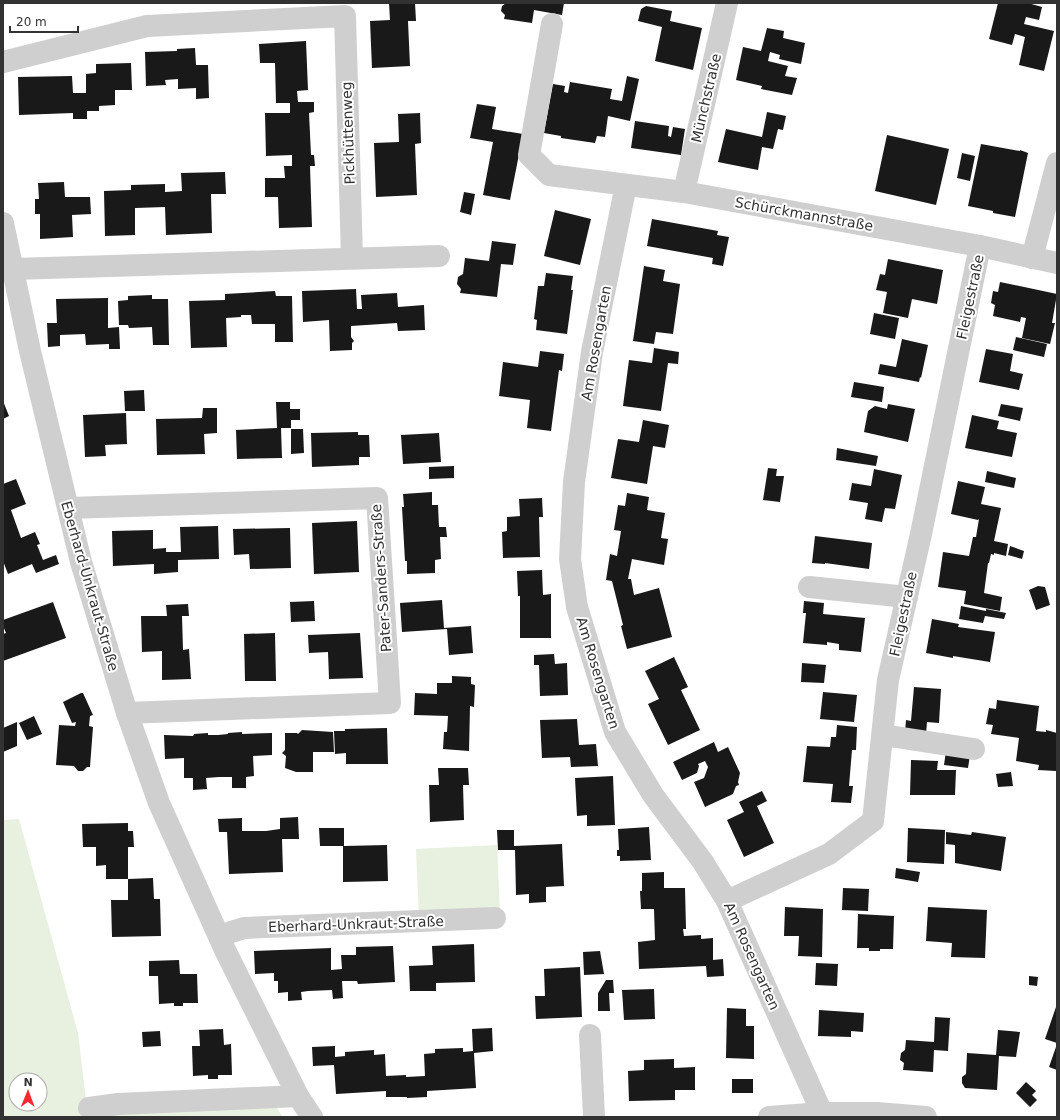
<svg xmlns="http://www.w3.org/2000/svg" width="1060" height="1120" font-family="'DejaVu Sans',sans-serif">
<style>
.green{fill:#e8f0e0;fill-rule:evenodd}
.building{fill:#191919}
.lines{fill:none;stroke-linecap:round;stroke-linejoin:round}
.minor{stroke:#cfcfcf;stroke-width:22}
.labels{text-anchor:middle;stroke-width:4;stroke-linejoin:round;paint-order:stroke}
.street-label{font-size:14px;fill:#323232;stroke:#fff}
</style>
<rect width="100%" height="100%" fill="#fff"/>
<g class="green">
<path d="M19,819L78,1033L88,1116L275,1105L283,1117H3V820ZM16,1080H40V1104H16Z"/>
<polygon points="497,845 500,914 419,919 416,849"/>
</g>
<g class="building">
<polygon points="389,3 415,3 416,21 408,21 410,66 372,68 370,21 390,20"/>
<polygon points="506,3 564,3 562,15 534,10 532,23 504,19 505,15 501,11 502,6"/>
<polygon points="998,3 1028,3 1042,7 1039,20 1026,17 1024,24 1054,31 1044,71 1019,65 1025,37 1015,34 1012,45 989,39"/>
<polygon points="646,6 672,11 670,21 702,28 693,70 655,61 662,27 638,21 641,9"/>
<polygon points="767,28 784,31 783,38 805,43 801,64 779,59 780,55 770,52 768,61 788,66 785,76 797,78 792,95 761,89 762,86 736,80 743,47 761,51"/>
<polygon points="306,41 308,90 297,91 298,102 314,102 314,112 309,113 311,155 314,155 315,166 310,166 312,227 279,228 278,197 265,197 265,178 285,178 284,166 292,166 292,155 266,156 265,113 290,113 290,103 276,103 275,63 260,63 259,44"/>
<polygon points="195,48 196,65 208,65 209,98 196,99 196,88 178,89 178,79 165,80 166,85 146,86 145,52 177,51 177,49"/>
<polygon points="131,63 132,90 115,90 115,105 99,106 99,111 87,111 87,119 73,119 73,113 19,115 18,77 72,76 73,93 86,93 86,74 96,73 96,64"/>
<polygon points="627,76 639,79 630,121 608,116 605,137 597,136 595,143 561,138 561,136 544,133 553,84 565,86 564,92 568,93 570,82 612,89 610,99 622,101"/>
<polygon points="477,104 496,107 492,129 523,134 510,200 483,195 493,142 470,138"/>
<polygon points="767,112 786,116 783,130 778,129 773,149 762,147 758,170 718,162 726,129 762,137"/>
<polygon points="420,113 421,143 415,144 417,195 376,197 374,143 399,142 398,114"/>
<polygon points="635,121 669,126 668,136 671,137 673,127 685,129 681,155 631,148"/>
<polygon points="887,135 949,149 936,205 875,191"/>
<polygon points="981,144 1020,151 1020,150 1028,153 1015,217 993,213 993,211 968,206"/>
<polygon points="962,153 975,156 970,181 957,178"/>
<polygon points="225,172 226,194 211,194 212,233 166,235 165,207 135,208 135,235 105,236 104,191 131,190 131,185 165,184 165,192 182,191 181,173"/>
<polygon points="64,182 65,197 90,197 91,214 72,215 73,237 40,239 40,214 35,214 35,199 39,199 38,183"/>
<polygon points="464,192 475,194 471,215 460,212"/>
<polygon points="555,210 591,219 580,265 544,256"/>
<polygon points="652,219 718,231 717,235 729,237 723,266 712,264 713,258 647,246"/>
<polygon points="492,241 516,244 513,265 501,264 497,297 460,293 461,289 457,284 458,277 463,274 465,258 489,261"/>
<polygon points="888,259 943,270 937,304 912,299 908,318 883,313 887,292 876,290 880,274 885,275"/>
<polygon points="644,266 665,270 663,281 680,284 673,334 656,332 654,344 633,341"/>
<polygon points="546,273 573,276 571,290 573,290 567,334 536,330 537,320 534,319 538,286 544,286"/>
<polygon points="1000,282 1057,294 1052,323 1055,323 1050,344 1022,338 1026,318 1021,317 1020,322 993,316 995,305 991,303 993,291 998,292"/>
<polygon points="356,289 357,309 362,309 361,295 397,293 398,307 424,305 425,330 398,331 397,323 351,326 351,337 354,341 352,343 352,350 330,351 329,320 303,322 302,291"/>
<polygon points="275,291 276,296 292,296 293,342 275,342 275,324 252,324 251,315 241,315 241,317 226,318 227,347 191,348 189,301 225,300 225,294"/>
<polygon points="152,295 152,299 168,299 169,345 153,345 152,327 129,328 128,325 119,325 118,301 128,300 128,296"/>
<polygon points="108,298 108,328 119,327 120,349 109,349 109,344 86,345 85,334 60,335 60,346 48,347 47,323 57,323 56,299"/>
<polygon points="874,313 899,318 895,339 870,334"/>
<polygon points="1016,337 1047,344 1044,357 1013,350"/>
<polygon points="902,339 928,345 921,378 920,377 919,382 878,374 880,364 896,367"/>
<polygon points="654,348 679,352 678,364 668,363 661,411 623,406 629,360 652,363"/>
<polygon points="986,349 1013,354 1010,371 1023,374 1019,390 979,382"/>
<polygon points="540,351 564,354 562,371 559,370 551,431 527,428 530,400 499,396 503,362 538,367"/>
<polygon points="854,382 884,387 882,402 851,397"/>
<polygon points="144,390 145,411 125,411 124,391"/>
<polygon points="3,401 9,416 3,419"/>
<polygon points="276,402 290,402 290,409 300,409 300,420 291,420 291,428 281,428 282,458 237,459 236,430 277,428"/>
<polygon points="888,404 915,409 908,442 864,432 868,411 875,406 887,409"/>
<polygon points="1001,404 1023,408 1020,421 998,416"/>
<polygon points="203,408 217,408 217,433 204,434 205,454 157,455 156,419 202,418"/>
<polygon points="126,413 127,444 105,445 106,456 85,457 83,415"/>
<polygon points="972,415 999,421 997,429 1017,433 1012,457 965,448"/>
<polygon points="643,420 669,425 665,448 653,446 647,484 611,478 618,439 639,442"/>
<polygon points="291,429 303,429 304,453 291,454"/>
<polygon points="358,432 358,435 369,435 370,457 359,457 359,465 312,467 311,433"/>
<polygon points="439,433 441,462 403,464 401,435"/>
<polygon points="837,448 878,456 876,466 836,460"/>
<polygon points="454,466 454,478 429,479 429,467"/>
<polygon points="768,468 777,469 776,476 784,476 780,502 763,500"/>
<polygon points="874,469 902,475 895,509 885,508 882,522 865,519 868,503 849,500 852,483 871,486"/>
<polygon points="987,471 1016,478 1014,488 985,482"/>
<polygon points="16,479 26,504 11,510 21,538 35,532 40,544 37,545 43,560 56,555 59,564 36,573 32,564 8,574 3,561 3,484"/>
<polygon points="958,481 985,487 981,504 1001,508 994,541 1008,544 1006,556 994,553 994,555 991,554 989,563 988,563 984,593 1002,597 1000,611 964,604 966,591 938,587 943,552 969,556 973,537 976,537 979,519 978,520 951,514"/>
<polygon points="432,492 432,505 438,505 439,527 446,527 447,537 440,537 441,559 435,560 435,573 407,574 407,561 405,561 402,507 404,507 403,494"/>
<polygon points="627,493 649,497 647,510 665,513 661,538 668,539 664,565 632,559 628,579 631,579 634,595 659,588 672,637 627,649 621,626 623,625 612,581 606,580 610,554 617,556 621,531 614,530 618,505 625,506"/>
<polygon points="542,498 543,517 539,517 540,557 503,558 502,532 507,531 507,517 520,516 519,499"/>
<polygon points="357,521 359,572 314,574 312,523"/>
<polygon points="218,526 219,559 178,560 178,572 154,574 154,564 113,566 112,531 153,530 153,549 166,548 166,552 181,552 180,527"/>
<polygon points="290,528 291,568 250,569 249,554 234,555 233,529"/>
<polygon points="815,536 872,543 869,569 825,563 825,564 812,563"/>
<polygon points="1010,546 1024,551 1022,559 1008,555"/>
<polygon points="542,570 543,595 551,594 551,638 520,638 520,596 518,596 517,571"/>
<polygon points="1038,586 1045,587 1050,605 1036,610 1029,590"/>
<polygon points="442,600 444,628 471,626 473,653 449,655 447,629 402,632 400,603"/>
<polygon points="314,601 315,621 291,622 290,602"/>
<polygon points="804,601 824,603 823,614 865,618 861,652 839,650 839,644 827,642 827,645 803,643 806,613 803,613"/>
<polygon points="53,602 66,638 3,661 3,634 6,633 3,626 3,620"/>
<polygon points="188,604 189,616 182,616 183,650 189,649 191,679 162,680 162,651 142,652 141,616 167,616 166,605"/>
<polygon points="961,606 986,611 986,609 1006,613 1004,619 985,616 983,623 959,619"/>
<polygon points="932,619 959,624 958,627 995,632 990,662 953,656 953,658 926,653"/>
<polygon points="275,633 276,681 245,681 244,634"/>
<polygon points="360,633 363,678 329,679 328,652 309,653 308,635"/>
<polygon points="554,654 555,664 567,663 568,695 540,696 539,665 534,665 534,655"/>
<polygon points="674,657 688,687 681,690 700,730 668,745 648,704 659,699 645,671"/>
<polygon points="802,663 826,665 824,683 801,682"/>
<polygon points="452,676 471,677 471,684 475,685 474,707 470,706 469,751 443,749 444,732 447,732 448,716 414,715 415,693 437,694 437,683 452,683"/>
<polygon points="914,687 941,689 939,723 927,722 926,734 905,732 906,720 911,721"/>
<polygon points="823,692 857,695 854,722 820,719"/>
<polygon points="81,693 83,693 93,715 90,716 89,726 93,727 90,767 87,767 83,771 78,771 74,766 56,765 59,725 75,726 76,722 72,723 63,702"/>
<polygon points="997,700 1039,706 1036,731 1046,732 1046,730 1057,733 1056,771 1038,770 1039,765 1016,761 1019,738 991,734 993,725 986,724 989,708 996,709"/>
<polygon points="34,716 42,734 27,740 19,723"/>
<polygon points="577,719 579,745 596,744 598,766 571,767 570,757 542,758 540,720"/>
<polygon points="17,722 17,746 3,752 3,728"/>
<polygon points="837,725 857,727 856,750 852,750 849,786 853,786 851,803 831,802 833,784 803,782 807,746 830,747 831,737 836,737"/>
<polygon points="387,728 388,764 346,764 346,753 335,754 334,731 345,731 345,729"/>
<polygon points="302,730 333,732 334,752 313,752 313,772 296,772 285,768 286,756 282,753 285,750 285,733 297,733 298,734"/>
<polygon points="242,732 242,734 272,733 272,755 253,756 254,776 246,777 246,788 232,788 232,777 219,777 206,778 207,789 193,790 193,778 184,778 184,758 165,759 164,735 193,736 194,734 208,733 208,735 218,735 228,734 228,733"/>
<polygon points="714,742 718,752 728,747 740,773 738,782 739,785 736,786 733,794 705,807 694,782 704,778 708,767 705,761 698,764 699,766 697,773 682,780 673,762"/>
<polygon points="946,751 970,755 968,768 944,765"/>
<polygon points="911,760 938,761 937,770 956,770 955,795 910,795"/>
<polygon points="438,768 468,768 469,785 463,785 464,820 430,822 429,785 439,785"/>
<polygon points="1011,772 1013,786 998,787 996,774"/>
<polygon points="613,776 615,825 587,826 587,815 577,816 575,778"/>
<polygon points="762,791 767,801 757,806 774,843 744,857 727,820 744,812 739,802"/>
<polygon points="298,817 299,839 282,839 283,872 229,874 227,832 219,832 218,819 242,818 242,831 266,831 280,829 280,818"/>
<polygon points="128,823 128,831 133,831 134,847 128,847 128,879 106,879 106,865 96,866 96,847 83,847 82,824"/>
<polygon points="649,827 651,860 620,861 620,856 617,856 617,850 619,850 618,829"/>
<polygon points="319,828 344,828 344,846 387,845 388,881 343,882 343,846 320,846"/>
<polygon points="908,828 945,830 944,864 907,862"/>
<polygon points="497,830 514,830 514,846 562,844 564,886 546,887 546,902 529,903 529,894 516,895 515,850 498,850"/>
<polygon points="946,832 971,835 972,832 1006,837 1001,871 955,863 955,845 946,844"/>
<polygon points="896,868 920,872 918,882 895,878"/>
<polygon points="664,872 664,888 685,888 686,929 683,929 684,936 701,935 701,939 713,938 713,960 723,959 724,976 707,977 706,966 639,969 638,942 655,940 654,909 641,909 640,891 642,891 642,873"/>
<polygon points="153,878 154,899 160,899 161,936 112,937 111,900 128,900 128,879"/>
<polygon points="843,888 869,889 868,911 842,910"/>
<polygon points="785,907 823,909 822,957 798,956 799,936 784,936"/>
<polygon points="928,907 987,910 985,958 951,957 952,943 926,941"/>
<polygon points="858,914 894,916 893,949 880,949 880,951 869,951 869,948 857,948"/>
<polygon points="474,944 475,982 436,983 436,991 410,991 409,966 433,965 432,946"/>
<polygon points="393,946 395,982 358,984 357,981 342,981 343,998 333,999 332,990 308,991 301,992 302,1000 288,1001 288,992 278,993 278,981 274,981 274,973 255,974 254,951 331,948 331,970 342,969 341,955 356,955 356,947"/>
<polygon points="600,951 604,974 584,975 583,952"/>
<polygon points="179,960 180,974 197,974 198,1003 183,1003 183,1006 174,1006 174,1003 159,1004 158,976 149,976 149,961"/>
<polygon points="816,963 838,964 837,986 815,985"/>
<polygon points="580,967 582,1017 536,1019 535,996 545,996 544,969"/>
<polygon points="1029,976 1038,977 1037,986 1029,985"/>
<polygon points="606,980 613,980 614,993 609,993 610,1011 598,1011 598,993"/>
<polygon points="654,989 655,1019 624,1020 622,990"/>
<polygon points="1057,1004 1057,1043 1045,1039"/>
<polygon points="727,1008 746,1009 746,1026 754,1026 754,1059 726,1058"/>
<polygon points="819,1010 864,1013 863,1032 851,1031 851,1037 818,1036"/>
<polygon points="935,1017 950,1018 948,1051 934,1050 933,1072 903,1070 904,1063 900,1060 901,1053 905,1050 906,1040 934,1042"/>
<polygon points="492,1028 493,1051 474,1053 476,1088 427,1091 427,1097 407,1098 407,1097 386,1097 386,1091 336,1094 334,1065 313,1066 312,1047 335,1046 335,1057 345,1056 345,1052 374,1050 374,1055 385,1054 386,1076 406,1075 406,1077 425,1076 424,1054 435,1053 435,1049 463,1048 463,1052 473,1051 472,1029"/>
<polygon points="223,1029 224,1045 231,1044 232,1075 218,1075 218,1079 208,1079 208,1075 193,1076 192,1046 200,1046 199,1030"/>
<polygon points="998,1030 1020,1032 1016,1057 999,1056 997,1090 965,1088 962,1083 962,1077 966,1074 967,1053 996,1055"/>
<polygon points="160,1031 161,1046 143,1047 142,1032"/>
<polygon points="1057,1044 1057,1070 1049,1067"/>
<polygon points="674,1059 674,1068 695,1067 695,1090 675,1090 675,1100 629,1101 628,1071 644,1070 644,1060"/>
<rect x="732" y="1079" width="21" height="14"/>
<polygon points="1026,1082 1036,1091 1032,1095 1037,1100 1030,1107 1016,1093"/>
</g>
<g class="lines">
<g class="minor">
<polyline points="552,24 529,155 549,175 684,192 980,246 1057,263"/>
<polyline points="3,62 147,26 345,16 352,258"/>
<polyline points="626,185 592,352 574,482 570,559 577,607 615,732 653,795 703,862 727,901 822,1113"/>
<polyline points="684,192 727,3"/>
<polyline points="3,223 30,351 81,562 127,713 159,803 225,950 298,1096 312,1117"/>
<polyline points="1032,258 1057,163"/>
<polyline points="13,269 439,256"/>
<polyline points="68,508 377,498 390,703 127,713"/>
<polyline points="809,587 907,597"/>
<polyline points="883,735 974,749"/>
<polyline points="727,901 829,854 873,821 888,680 921,534 980,246"/>
<polyline points="219,936 244,928 495,918"/>
<polyline points="590,1035 594,1117"/>
<polyline points="89,1108 118,1104 298,1096"/>
<polyline points="769,1117 822,1113 877,1113 926,1117"/>
</g>
</g>
<g class="labels">
<g class="street-label">
<text transform="translate(706 98) rotate(-77)" y="5">Münchstraße</text>
<text transform="translate(348 133) rotate(-92)" y="5">Pickhüttenweg</text>
<text transform="translate(804 214) rotate(10)" y="5">Schürckmannstraße</text>
<text transform="translate(970 297) rotate(-78)" y="5">Fleigestraße</text>
<text transform="translate(596 343) rotate(-80)" y="5">Am Rosengarten</text>
<text transform="translate(381 578) rotate(-94)" y="5">Pater-Sanders-Straße</text>
<text transform="translate(90 586) rotate(74)" y="5">Eberhard-Unkraut-Straße</text>
<text transform="translate(903 614) rotate(-78)" y="5">Fleigestraße</text>
<text transform="translate(598 673) rotate(73)" y="5">Am Rosengarten</text>
<text transform="translate(356 924) rotate(-2)" y="5">Eberhard-Unkraut-Straße</text>
<text transform="translate(752 956) rotate(66)" y="5">Am Rosengarten</text>
</g>
</g>
<rect width="1060" height="1120" fill="none" stroke="#323232" stroke-width="8"/>
<g transform="translate(28 1092) rotate(1)"><circle r="19" fill="#ffffff" stroke="#adadad"/>
<path d="M0-3L7 15L0 10L-7 15Z" fill="#f4292f"/>
<text y="-6" font-size="11" font-weight="bold" text-anchor="middle" fill="#323232">N</text>
</g>
<path d="M10 26v6h68v-6" fill="none" stroke="#323232" stroke-width="2"/>
<text x="16" y="26" font-size="12" fill="#323232" stroke="#ffffff" stroke-width="3" paint-order="stroke">20 m</text>
</svg>
